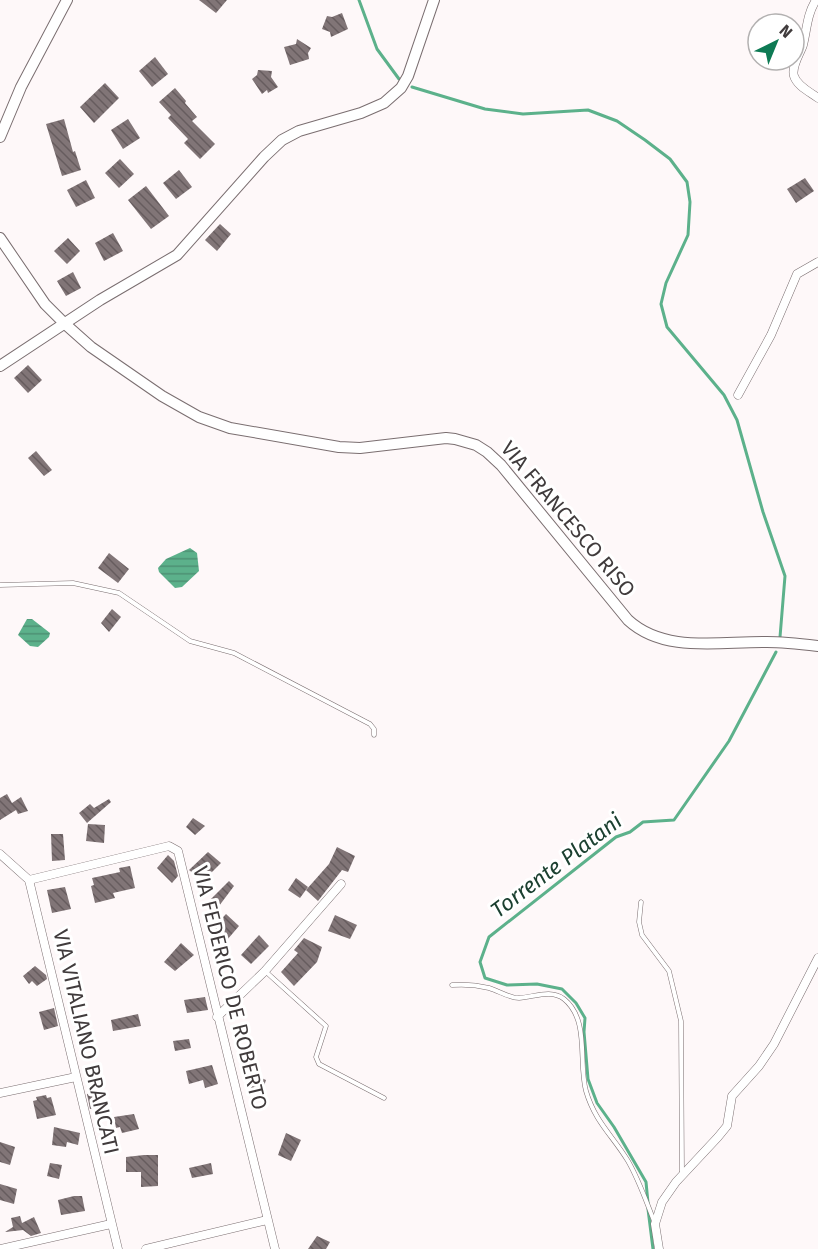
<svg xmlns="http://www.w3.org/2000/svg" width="818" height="1249" font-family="'Fira Sans',sans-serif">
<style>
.water{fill:url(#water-rules)}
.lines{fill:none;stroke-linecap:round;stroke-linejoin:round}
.stream{stroke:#5cb18b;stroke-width:3}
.building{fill:url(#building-back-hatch)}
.service-casing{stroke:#7a6e70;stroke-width:5}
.minor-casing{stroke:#7a6e70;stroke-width:9}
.tertiary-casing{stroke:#7a6e70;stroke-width:12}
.service{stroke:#fff;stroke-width:4}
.minor{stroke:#fff;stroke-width:8}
.tertiary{stroke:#fff;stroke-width:10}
.labels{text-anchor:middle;stroke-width:6;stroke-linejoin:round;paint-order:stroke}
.street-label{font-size:21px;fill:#403b3c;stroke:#fff}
.water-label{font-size:22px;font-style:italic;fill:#1b4030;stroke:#fff}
</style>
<defs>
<pattern id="water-rules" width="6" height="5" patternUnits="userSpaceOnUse" patternTransform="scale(1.5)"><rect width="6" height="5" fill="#5cb18b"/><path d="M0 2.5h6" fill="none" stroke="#4d9173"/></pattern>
<pattern id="building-back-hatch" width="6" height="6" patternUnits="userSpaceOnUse" patternTransform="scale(1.5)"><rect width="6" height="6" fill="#817577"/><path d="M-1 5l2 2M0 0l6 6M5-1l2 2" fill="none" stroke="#665c5e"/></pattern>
</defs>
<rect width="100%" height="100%" fill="#fef8f9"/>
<g class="water">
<polygon points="190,548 197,553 199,571 182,587 175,588 159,572 158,568 166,559"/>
<polygon points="27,619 32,619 50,633 49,637 38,647 30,646 18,635"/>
</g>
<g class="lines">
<g class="stream">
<polyline points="359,0 377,49 399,79"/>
<polyline points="412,87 485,109 523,114 588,110 617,121 645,140 670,159 687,182 690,202 688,235 666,283 661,304 667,327 724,395 737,420 763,512 785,576 780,637"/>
<polyline points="648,1203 646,1182 614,1127 597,1103 588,1079 584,1032 585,1018 576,1003 562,989 537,984 507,985 485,978 480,962 489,937 616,837 630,832 643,822 674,820 729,741 776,652"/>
<polyline points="648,1209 653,1249"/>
</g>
</g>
<g class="building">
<polygon points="199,0 227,0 216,13"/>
<polygon points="342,13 348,29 331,37 330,32 322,29 327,16 332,17"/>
<polygon points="297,39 311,48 308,53 309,59 290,65 284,47 296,44"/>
<polygon points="155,57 168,74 152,87 139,71"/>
<polygon points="258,70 272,71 271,77 278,87 268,93 267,90 262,94 252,79 257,75"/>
<polygon points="105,83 119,98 94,123 80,107"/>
<polygon points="175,88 186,101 185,103 197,117 192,121 215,144 200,159 184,143 188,139 168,118 171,115 159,102"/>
<polygon points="64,119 73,152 75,151 81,170 62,176 46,124"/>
<polygon points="128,119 140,138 123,149 111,130"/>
<polygon points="120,159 134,174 119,188 105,173"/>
<polygon points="179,170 192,187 176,199 163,183"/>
<polygon points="805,178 814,191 796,203 787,189"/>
<polygon points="86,180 95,198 76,207 67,190"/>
<polygon points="146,186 169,216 151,229 128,200"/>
<polygon points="220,224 231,234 217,251 205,240"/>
<polygon points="113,233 123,251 104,261 95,243"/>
<polygon points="68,238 80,251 67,264 54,251"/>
<polygon points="73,272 81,288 66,296 57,281"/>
<polygon points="28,365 42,380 28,393 14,378"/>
<polygon points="36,451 52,470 44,476 28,458"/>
<polygon points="109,553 129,569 118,583 98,568"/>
<polygon points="112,609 121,617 109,632 101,623"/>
<polygon points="7,794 12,803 21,797 28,811 18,814 16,810 0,820 0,798"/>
<polygon points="109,799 111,802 87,823 79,813 90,804 94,808"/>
<polygon points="193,818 205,826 195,835 186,827"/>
<polygon points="88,824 105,825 104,843 86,841"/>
<polygon points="51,834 63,834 65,860 52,861"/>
<polygon points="337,847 355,856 348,872 342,870 318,901 306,890 329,864"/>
<polygon points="208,852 221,863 203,881 189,870"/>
<polygon points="168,855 174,861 178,876 172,883 157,868"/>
<polygon points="130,866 135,888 113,893 115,898 95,903 91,886 94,885 92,878 120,872 119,868"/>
<polygon points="296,878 308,887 300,898 288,890"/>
<polygon points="229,881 234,886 219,906 211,899"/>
<polygon points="65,887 71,909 52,913 47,890"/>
<polygon points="226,914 239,926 227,940 214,927"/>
<polygon points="335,915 357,925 350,939 328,931"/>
<polygon points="259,935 269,946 251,964 241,955"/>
<polygon points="304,938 322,947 317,962 294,986 281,972 298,953 294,950"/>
<polygon points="181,943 194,955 175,971 164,962"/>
<polygon points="35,966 46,975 47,979 37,986 32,981 29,984 23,976"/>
<polygon points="205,997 208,1010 187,1013 184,1000"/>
<polygon points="54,1008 58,1026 44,1030 39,1012"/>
<polygon points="138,1014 141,1026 113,1031 111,1020"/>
<polygon points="189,1039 191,1048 175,1051 173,1041"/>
<polygon points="212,1065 218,1084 205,1088 203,1080 189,1084 186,1071"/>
<polygon points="254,1075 266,1080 261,1095 250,1092"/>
<polygon points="102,1090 104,1106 90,1109 87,1094"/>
<polygon points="46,1095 47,1098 51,1097 56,1115 37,1119 33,1101 37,1100 36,1097"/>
<polygon points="134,1114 139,1129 122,1133 120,1127 116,1128 114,1117"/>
<polygon points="54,1127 80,1133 78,1145 67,1142 66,1147 52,1145"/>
<polygon points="286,1133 301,1140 291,1161 278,1155"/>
<polygon points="0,1142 15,1147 10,1165 0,1162"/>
<polygon points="144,1155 158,1155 158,1186 141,1187 141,1172 126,1172 126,1157"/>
<polygon points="50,1163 62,1165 59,1179 47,1176"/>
<polygon points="211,1163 213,1174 192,1178 189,1168"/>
<polygon points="0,1184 17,1189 14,1204 0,1200"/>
<polygon points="74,1196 82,1196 85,1211 61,1215 58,1200"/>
<polygon points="20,1216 22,1223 34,1217 41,1233 31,1236 23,1230 5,1232 13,1227 11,1218"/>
<polygon points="317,1236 330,1242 326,1249 308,1249"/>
</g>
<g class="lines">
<g class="service-casing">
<g id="service">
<polyline points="0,585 73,583 119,593 190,641 234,653 370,724 374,729 374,735"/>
<polyline points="641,902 639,922 642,935 669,971 681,1021 682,1174"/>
<polyline points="265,971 326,1026 316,1057 319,1064 384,1098"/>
<path d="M452,985C465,984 477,985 489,988C499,991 509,998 519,998C534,997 551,989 564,999C590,1020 578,1062 586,1091C595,1122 613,1136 628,1161C639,1180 646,1201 654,1221"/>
</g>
</g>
<g class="minor-casing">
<g id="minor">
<path d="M816,0C807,14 807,29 803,45C800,54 791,67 794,76C797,86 810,92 818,98"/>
<polyline points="738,395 771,335 797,274 818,262"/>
<polyline points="0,854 29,880 118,1249"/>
<polyline points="29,880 169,846 178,851 275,1249"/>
<polyline points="217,1017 265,971 341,884"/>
<polyline points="0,1093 76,1077"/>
<polyline points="0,1249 111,1224"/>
<polyline points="146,1249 267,1220"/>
<polyline points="659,1249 655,1224 662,1202 676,1182 718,1137 727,1126 732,1096 759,1066 774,1044 818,958"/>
</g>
</g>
<g class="tertiary-casing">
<g id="tertiary">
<polyline points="0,137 21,87 67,0"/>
<path d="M0,238L45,304L64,323L91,347L162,396L199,417L230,428L339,447L360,448L446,438L455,439L476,445L487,452L501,465L628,620C665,654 721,641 767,642C784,642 801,644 818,646"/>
<polyline points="0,366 100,300 177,255 264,157 282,140 299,131 361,113 384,103 401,88 408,76 434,0"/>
</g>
</g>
<use href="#service" class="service"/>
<use href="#minor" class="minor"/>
<use href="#tertiary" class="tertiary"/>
</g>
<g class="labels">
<g class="street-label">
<text transform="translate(568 519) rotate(50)" y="7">VIA FRANCESCO RISO</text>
<text transform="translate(230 988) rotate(76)" y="7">VIA FEDERICO DE ROBERTO</text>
<text transform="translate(86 1042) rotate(77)" y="7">VIA VITALIANO BRANCATI</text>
</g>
<g class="water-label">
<text transform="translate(556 865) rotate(-37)" y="8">Torrente Platani</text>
</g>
</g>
<g transform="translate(776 42) rotate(43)"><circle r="28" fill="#ffffff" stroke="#b3b1b1" stroke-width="1.5"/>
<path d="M0-4.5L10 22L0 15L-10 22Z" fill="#0e7a54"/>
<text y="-9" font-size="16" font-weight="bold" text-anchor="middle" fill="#403b3c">N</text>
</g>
</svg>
